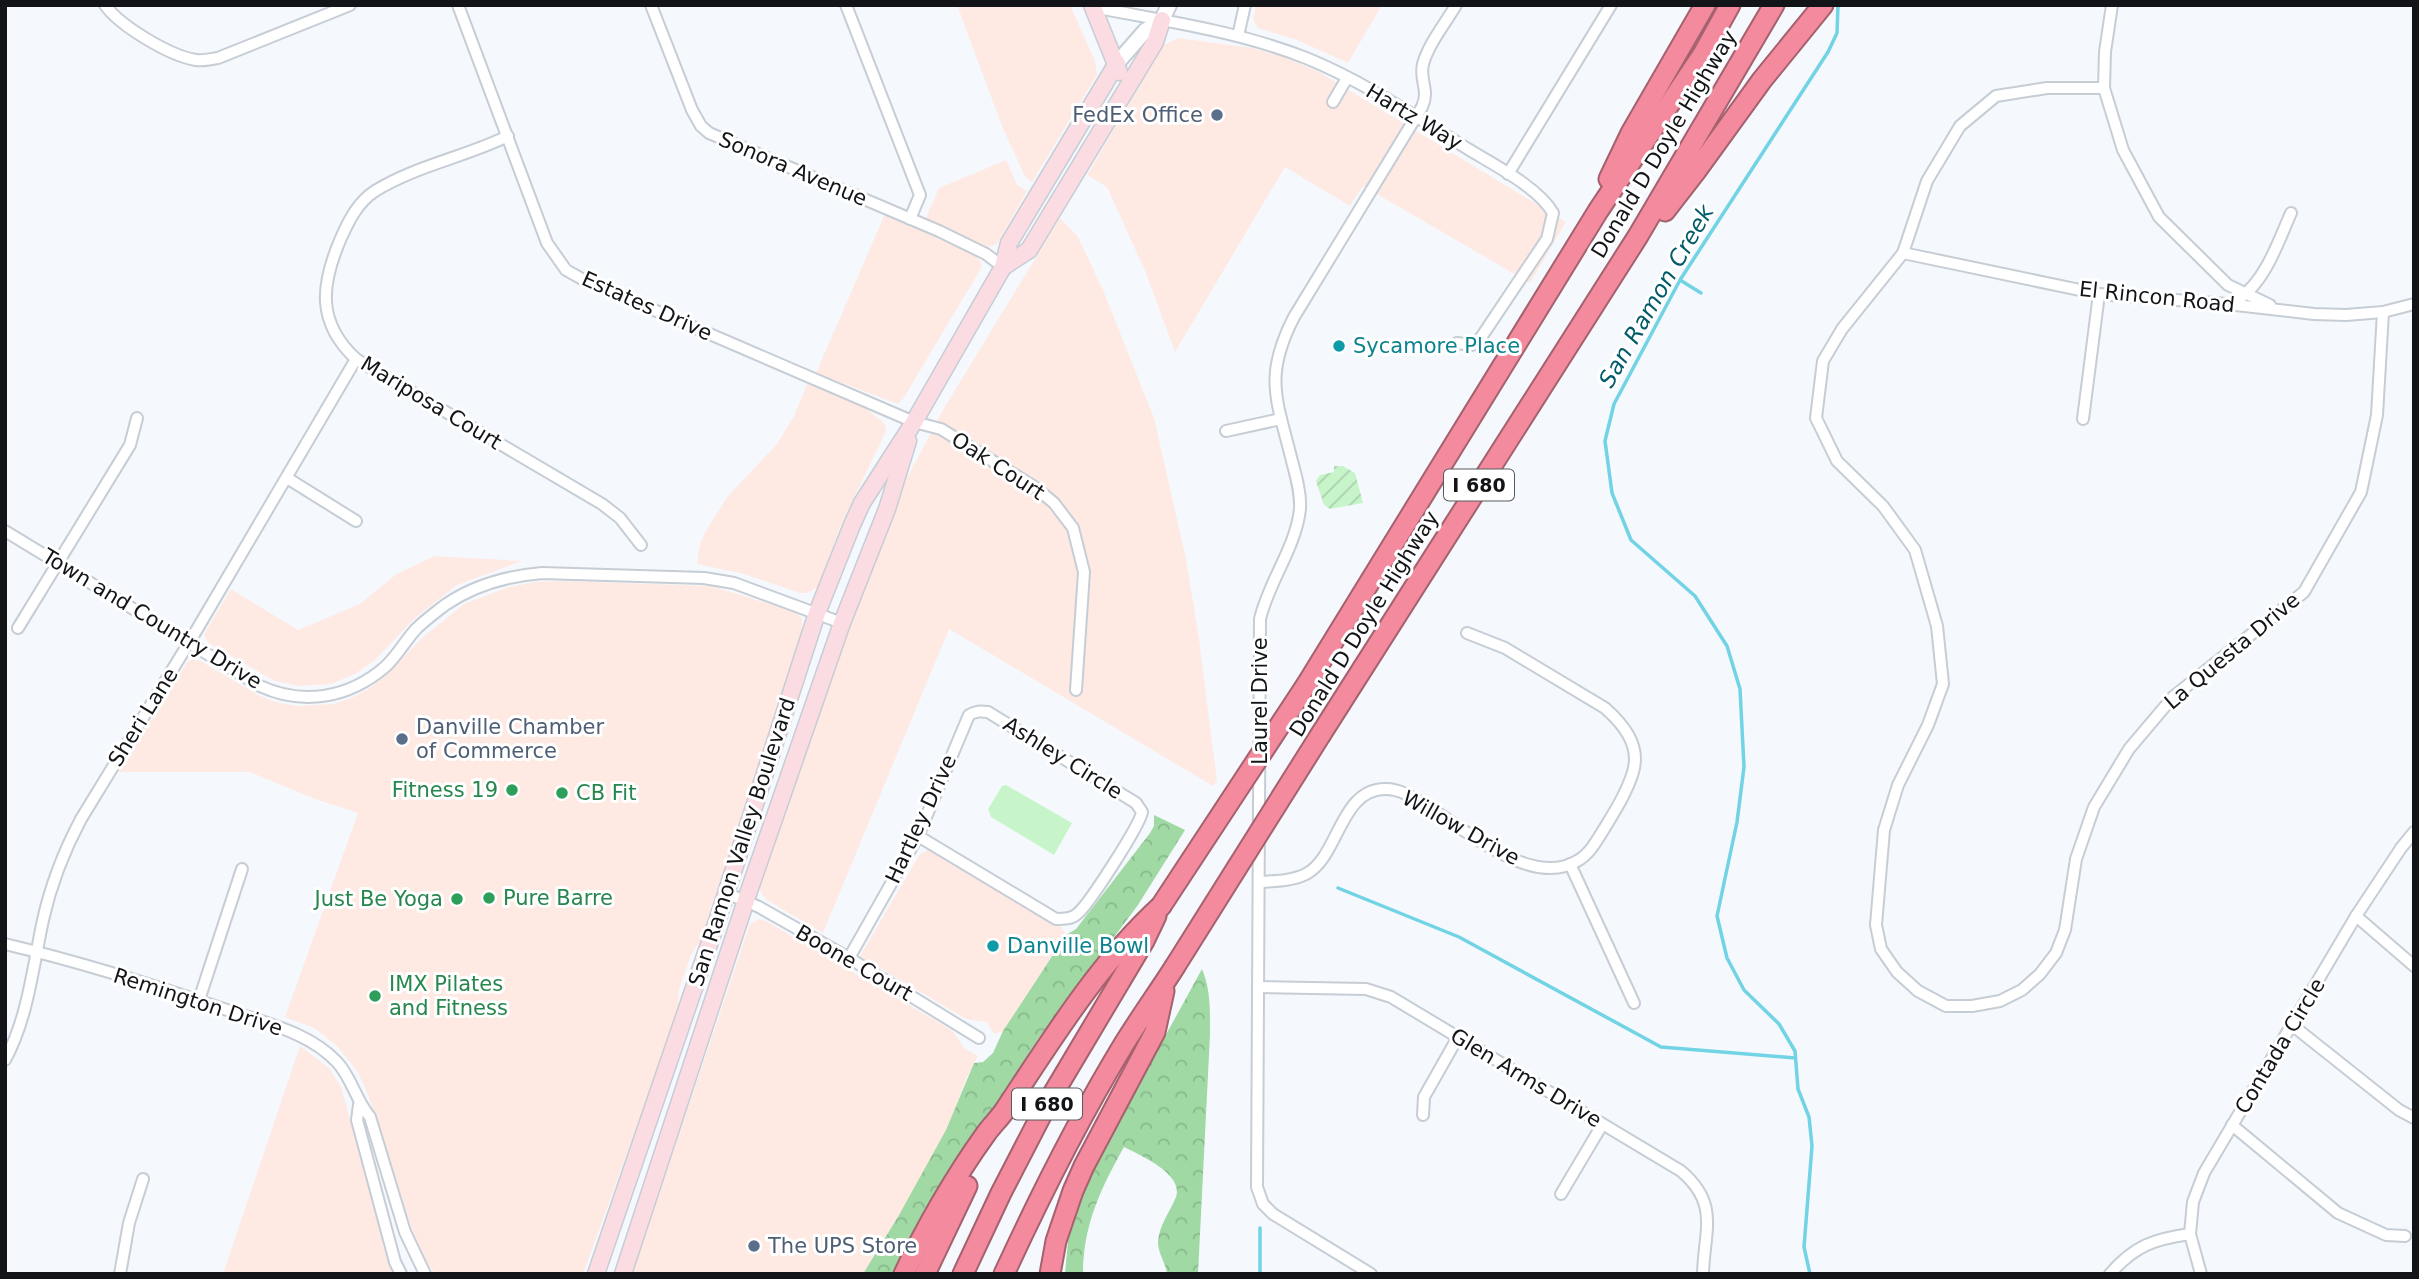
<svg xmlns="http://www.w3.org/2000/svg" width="2419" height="1279" font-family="'DejaVu Sans',sans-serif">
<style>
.commercial{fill:#feeae3}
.grass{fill:#c7f5c9}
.forest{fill:url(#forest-crowns)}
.garden{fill:url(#garden-furrows)}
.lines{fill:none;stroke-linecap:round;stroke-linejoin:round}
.stream{stroke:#71d3e4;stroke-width:3.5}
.minor-casing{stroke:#c6cdd5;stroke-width:14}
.tertiary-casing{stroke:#c6cdd5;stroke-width:18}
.secondary-casing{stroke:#c6cdd5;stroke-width:19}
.motorway-casing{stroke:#a4616e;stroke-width:23}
.minor{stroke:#fff;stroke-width:10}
.tertiary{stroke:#fff;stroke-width:14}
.secondary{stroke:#fbdce2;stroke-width:16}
.motorway{stroke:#f38a9d;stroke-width:19}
.motorway-bridge-casing{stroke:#a4616e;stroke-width:23;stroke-linecap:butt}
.motorway-bridge{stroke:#f38a9d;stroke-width:19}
.service-dot{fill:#5c6f8a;stroke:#fff;stroke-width:2.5}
.culture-dot{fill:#0f9aa8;stroke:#fff;stroke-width:2.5}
.leisure-dot{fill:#2e9e5b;stroke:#fff;stroke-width:2.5}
.labels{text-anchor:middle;stroke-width:6;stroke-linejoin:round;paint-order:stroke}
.shield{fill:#fff;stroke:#595a5d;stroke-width:2}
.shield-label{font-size:19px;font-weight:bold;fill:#121417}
.service-label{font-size:21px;fill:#4e5e75;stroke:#fff;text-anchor:start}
.street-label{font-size:21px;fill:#121417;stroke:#fff}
.culture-label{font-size:21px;fill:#0d838f;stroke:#fff;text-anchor:start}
.leisure-label{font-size:21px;fill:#27864d;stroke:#fff;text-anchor:start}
.water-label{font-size:23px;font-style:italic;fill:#015c68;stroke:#fff}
</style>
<defs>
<pattern id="forest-crowns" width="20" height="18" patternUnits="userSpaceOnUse" patternTransform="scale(1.75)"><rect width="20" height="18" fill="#a0d9a3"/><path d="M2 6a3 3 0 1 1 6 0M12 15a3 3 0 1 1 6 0" fill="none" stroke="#89b98c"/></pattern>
<pattern id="garden-furrows" width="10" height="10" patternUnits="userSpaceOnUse" patternTransform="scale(1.75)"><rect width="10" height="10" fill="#c7f5c9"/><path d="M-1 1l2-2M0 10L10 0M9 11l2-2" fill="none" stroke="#aad1ac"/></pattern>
</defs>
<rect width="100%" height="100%" fill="#f5f9fe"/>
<g class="commercial">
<polygon points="957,5 1070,5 1095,61 1097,75 1032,182 1025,177 1002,126"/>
<polygon points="1256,5 1382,5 1348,63 1297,40 1258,28 1253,19"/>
<polygon points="1178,38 1252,48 1284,57 1319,72 1566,222 1530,283 1363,186 1350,206 1285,167 1175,352 1146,273 1107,187 1087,175 1164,45"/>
<polygon points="1006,160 1017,185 1027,191 997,244 987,247 925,220 939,188"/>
<polygon points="885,214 975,255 982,264 980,270 903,399 898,404 816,373"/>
<polygon points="1060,218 1078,237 1103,290 1154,418 1186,559 1199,639 1217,781 1213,786 949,629 823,933 767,900 761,893 760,889 872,556 898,495 944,408"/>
<polygon points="808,382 865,408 882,421 885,425 886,431 840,527 818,587 807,593 800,593 744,574 697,564 700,544 707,529 728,496 777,444 794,416"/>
<polygon points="434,556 522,561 457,585 414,619 374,661 355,674 331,684 299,686 275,681 212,645 207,640 204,634 231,589 298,630 360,604 395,575"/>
<polygon points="561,581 711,586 796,612 802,618 802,633 700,941 691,955 679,989 678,1006 651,1087 583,1274 435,1274 425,1260 414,1235 367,1092 357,1071 337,1046 314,1028 285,1017 358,813 315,799 250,772 119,772 187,662 191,660 199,660 258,695 275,702 297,706 333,704 349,699 367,690 385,676 422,638 464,604 509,587 535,582"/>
<polygon points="930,849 1059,924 1066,935 1003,1031 994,1034 987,1022 966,1019 860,956 920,854"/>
<polygon points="759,919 766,921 953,1031 964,1048 978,1056 966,1079 947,1130 899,1215 863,1274 632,1274 750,924"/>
<polygon points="300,1046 329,1068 341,1087 380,1225 383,1247 395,1274 223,1274"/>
</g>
<polygon class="grass" points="1006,785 1072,823 1054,855 991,817 988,809 1002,786"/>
<g class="forest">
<polygon points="1154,815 1185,830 1138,905 1038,1039 958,1164 896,1274 863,1274 899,1215 946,1130 974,1063 983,1062 993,1053 1003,1031 1066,935 1076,929 1150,833 1154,826"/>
<path d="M1202,969C1211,990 1210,1012 1210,1035L1198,1274H1167C1166,1263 1158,1254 1158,1242C1159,1225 1170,1212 1176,1197C1184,1174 1140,1155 1124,1147C1101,1188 1083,1225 1083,1274H1065L1068,1241L1085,1191L1101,1153Z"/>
</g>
<polygon class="garden" points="1334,466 1343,466 1355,473 1363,503 1330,509 1324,505 1316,481 1320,475 1334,472"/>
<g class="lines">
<g class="stream">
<polyline points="1680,280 1701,293"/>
<polyline points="1338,888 1459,937 1661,1047 1795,1058"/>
<polyline points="1260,1228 1260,1274"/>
<polyline points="1810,1274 1804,1247 1812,1146 1809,1117 1798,1089 1795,1051 1779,1024 1744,990 1727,958 1717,916 1737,822 1744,767 1740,689 1727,646 1695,596 1631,540 1612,493 1605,441 1614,404 1680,280 1828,52 1837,33 1838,5"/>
</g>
<g class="minor-casing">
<g id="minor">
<path d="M105,5C120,26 170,56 196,60C203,61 211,59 218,58L350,5"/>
<polyline points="458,5 547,243 566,270 582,279 914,422 941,429 1036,488 1054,503 1073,528 1084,572 1076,690"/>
<polyline points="651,5 692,110 701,126 709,133 939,231 986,254 1003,267"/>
<polyline points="846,5 920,195 910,219"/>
<polyline points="2112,5 2105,52 2104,88 2123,150 2159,217 2228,285 2270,305"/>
<path d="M1093,7C1164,21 1238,31 1306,58C1363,81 1416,117 1468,149C1494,165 1538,187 1553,213L1547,239L1480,339L1472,345L1457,343"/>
<polyline points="1238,36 1245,5"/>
<polyline points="2104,88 2047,88 1996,96 1960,126 1927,181 1903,253 1842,329 1823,361 1816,418 1837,461 1883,506 1915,550 1937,626 1943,684 1928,725 1898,785 1884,830 1876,925 1881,949 1897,972 1918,991 1946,1006 1972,1006 2000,1001 2022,990 2040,974 2056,953 2065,930 2076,859 2094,807 2129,749 2173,697 2304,592 2361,492 2377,415 2383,312"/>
<polyline points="1333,102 1347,78"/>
<path d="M508,136C465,157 415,166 375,191C358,202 349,220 341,238C321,284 316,322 356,359L602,504L620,518L641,545"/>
<polyline points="1508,174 1611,5"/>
<polyline points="1903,253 2099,294 2227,304 2314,314 2346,315 2383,312 2414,304"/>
<path d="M2239,299C2266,280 2278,242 2291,213"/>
<polyline points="2083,419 2099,294"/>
<polyline points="1226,431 1281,419"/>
<polyline points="287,478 356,521"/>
<path d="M5,531L260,686C303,706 349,698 385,667C397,656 405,641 416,629C424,621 436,612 445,605C474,585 507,576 542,573L704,578L734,583L842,623"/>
<polyline points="18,628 130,445 137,418"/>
<polyline points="1570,864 1634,1003"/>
<path d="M1259,882C1275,881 1292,881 1306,874C1339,857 1340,788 1386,789C1402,789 1417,800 1430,808C1468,831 1532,888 1577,861C1590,854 1597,840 1604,829C1615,811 1627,792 1633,772C1641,745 1623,724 1605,708L1505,648L1467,633"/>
<polyline points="726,893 759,907 849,958 979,1038"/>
<polyline points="2356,916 2414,966"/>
<path d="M5,944C80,962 154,985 227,1010C265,1023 309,1032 337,1062C352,1078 355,1099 370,1117L405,1232L425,1274"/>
<path d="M849,958L918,836L969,715C976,711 980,711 988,712L1136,803L1142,812C1140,825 1088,906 1077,914C1072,919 1063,919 1056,919L918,836"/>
<path d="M1258,987L1366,989L1391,997L1681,1171C1720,1204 1704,1231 1703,1274"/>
<polyline points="199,1000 242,869"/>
<polyline points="2292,1025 2399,1110 2414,1118"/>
<path d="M5,1060C28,1018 33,966 43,920C51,884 64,851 81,819L196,631L356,359"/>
<polyline points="359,1105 357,1120 395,1262 401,1274"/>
<polyline points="1423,1115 1424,1097 1458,1037"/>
<polyline points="2232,1125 2338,1213 2386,1235 2405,1236"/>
<polyline points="1561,1194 1602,1125"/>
<polyline points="120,1274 129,1223 143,1179"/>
<path d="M1371,1274L1273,1214L1263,1204L1257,1187L1260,619C1269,581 1296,547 1300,509C1301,493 1296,476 1292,461C1277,400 1263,377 1294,317L1422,107C1430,90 1419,81 1423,64C1429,43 1445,24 1456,5"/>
<path d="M2110,1274C2134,1246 2154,1239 2190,1234"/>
<polyline points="2201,1274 2190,1234 2193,1202 2204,1173 2356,916 2401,848 2414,832"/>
</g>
</g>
<g class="tertiary-casing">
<polyline id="tertiary" points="1117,63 1145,31 1162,20 1169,5"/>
</g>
<g class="secondary-casing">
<g id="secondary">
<polyline points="1092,5 1119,72"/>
<polyline points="1003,267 1029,250 1155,42 1162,20"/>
<polyline points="596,1274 718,918 817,613 852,525 862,503 914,422 1003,267 1009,243 1117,63"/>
<polyline points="623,1274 749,891 842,623 887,509 908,441"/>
</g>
</g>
<g class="motorway-casing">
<g id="motorway">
<polyline points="1609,179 1631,133 1705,5"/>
<polyline points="1665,211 1696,171 1762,80 1823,5"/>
<polyline points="1307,684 1598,211 1703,54 1730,5"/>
<polyline points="1321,734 1638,236 1774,5"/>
<path d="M904,1274C925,1229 956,1175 985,1135C991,1126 999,1119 1005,1110C1052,1039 1098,964 1161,906"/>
<polyline points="925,1274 967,1186"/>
<polyline points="963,1274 1001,1193 1047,1104 1144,941 1156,916"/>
<path d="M1004,1274C1040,1196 1079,1118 1124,1044C1140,1018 1158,993 1174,968"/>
<polyline points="1050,1274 1056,1241 1073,1191 1084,1166 1155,1032 1164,991"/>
</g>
</g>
<use href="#minor" class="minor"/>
<use href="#tertiary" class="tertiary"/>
<use href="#secondary" class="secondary"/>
<use href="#motorway" class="motorway"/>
<g class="motorway-bridge-casing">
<g id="motorway-bridge">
<polyline points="1161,906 1307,684"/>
<polyline points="1174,968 1321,734"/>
</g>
</g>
<use href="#motorway-bridge" class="motorway-bridge"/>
</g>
<g class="service-dot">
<circle cx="1217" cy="115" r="7"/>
<circle cx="402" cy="739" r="7"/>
<circle cx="754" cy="1246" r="7"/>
</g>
<g class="culture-dot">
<circle cx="1339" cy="346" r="7"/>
<circle cx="993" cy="946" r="7"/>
</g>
<g class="leisure-dot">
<circle cx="512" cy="790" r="7"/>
<circle cx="562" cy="793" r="7"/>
<circle cx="489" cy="898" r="7"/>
<circle cx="457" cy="899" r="7"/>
<circle cx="375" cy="996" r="7"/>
</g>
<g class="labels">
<g class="shield">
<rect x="1444" y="469.5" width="70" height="31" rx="5"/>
<rect x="1012" y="1088.5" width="70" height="31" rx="5"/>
</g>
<g class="shield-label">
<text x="1479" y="492">I 680</text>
<text x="1047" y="1111">I 680</text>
</g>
<g class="service-label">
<text x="1203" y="122" text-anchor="end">FedEx Office</text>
<text x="416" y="734">Danville Chamber<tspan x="416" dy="24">of Commerce</tspan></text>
<text x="768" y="1253">The UPS Store</text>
</g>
<g class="street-label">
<text transform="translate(1414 117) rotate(31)" y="7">Hartz Way</text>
<text transform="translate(1664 144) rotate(-59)" y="7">Donald D Doyle Highway</text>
<text transform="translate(793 169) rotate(23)" y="7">Sonora Avenue</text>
<text transform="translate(2157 297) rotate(6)" y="7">El Rincon Road</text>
<text transform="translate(647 306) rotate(24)" y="7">Estates Drive</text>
<text transform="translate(431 403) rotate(31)" y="7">Mariposa Court</text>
<text transform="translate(998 466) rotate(33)" y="7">Oak Court</text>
<text transform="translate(152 619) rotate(31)" y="7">Town and Country Drive</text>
<text transform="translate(1364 624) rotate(-58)" y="7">Donald D Doyle Highway</text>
<text transform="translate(2232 651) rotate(-40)" y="7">La Questa Drive</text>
<text transform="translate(1260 701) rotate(-90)" y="7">Laurel Drive</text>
<text transform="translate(143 717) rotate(-58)" y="7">Sheri Lane</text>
<text transform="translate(1063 758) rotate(32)" y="7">Ashley Circle</text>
<text transform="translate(921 819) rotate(-65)" y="7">Hartley Drive</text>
<text transform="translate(1461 828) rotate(29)" y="7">Willow Drive</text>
<text transform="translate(742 842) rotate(-72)" y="7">San Ramon Valley Boulevard</text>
<text transform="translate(854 963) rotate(30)" y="7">Boone Court</text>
<text transform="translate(198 1002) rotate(18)" y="7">Remington Drive</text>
<text transform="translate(2280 1046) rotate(-59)" y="7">Contada Circle</text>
<text transform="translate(1526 1078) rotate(31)" y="7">Glen Arms Drive</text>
</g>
<g class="culture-label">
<text x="1353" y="353">Sycamore Place</text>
<text x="1007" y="953">Danville Bowl</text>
</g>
<g class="leisure-label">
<text x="498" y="797" text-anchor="end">Fitness 19</text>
<text x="576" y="800">CB Fit</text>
<text x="503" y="905">Pure Barre</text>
<text x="443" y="906" text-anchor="end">Just Be Yoga</text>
<text x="389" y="991">IMX Pilates<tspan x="389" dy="24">and Fitness</tspan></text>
</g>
<g class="water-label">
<text transform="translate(1656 296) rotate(-60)" y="8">San Ramon Creek</text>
</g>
</g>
<rect width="2419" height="1279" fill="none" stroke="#121417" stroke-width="14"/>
</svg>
